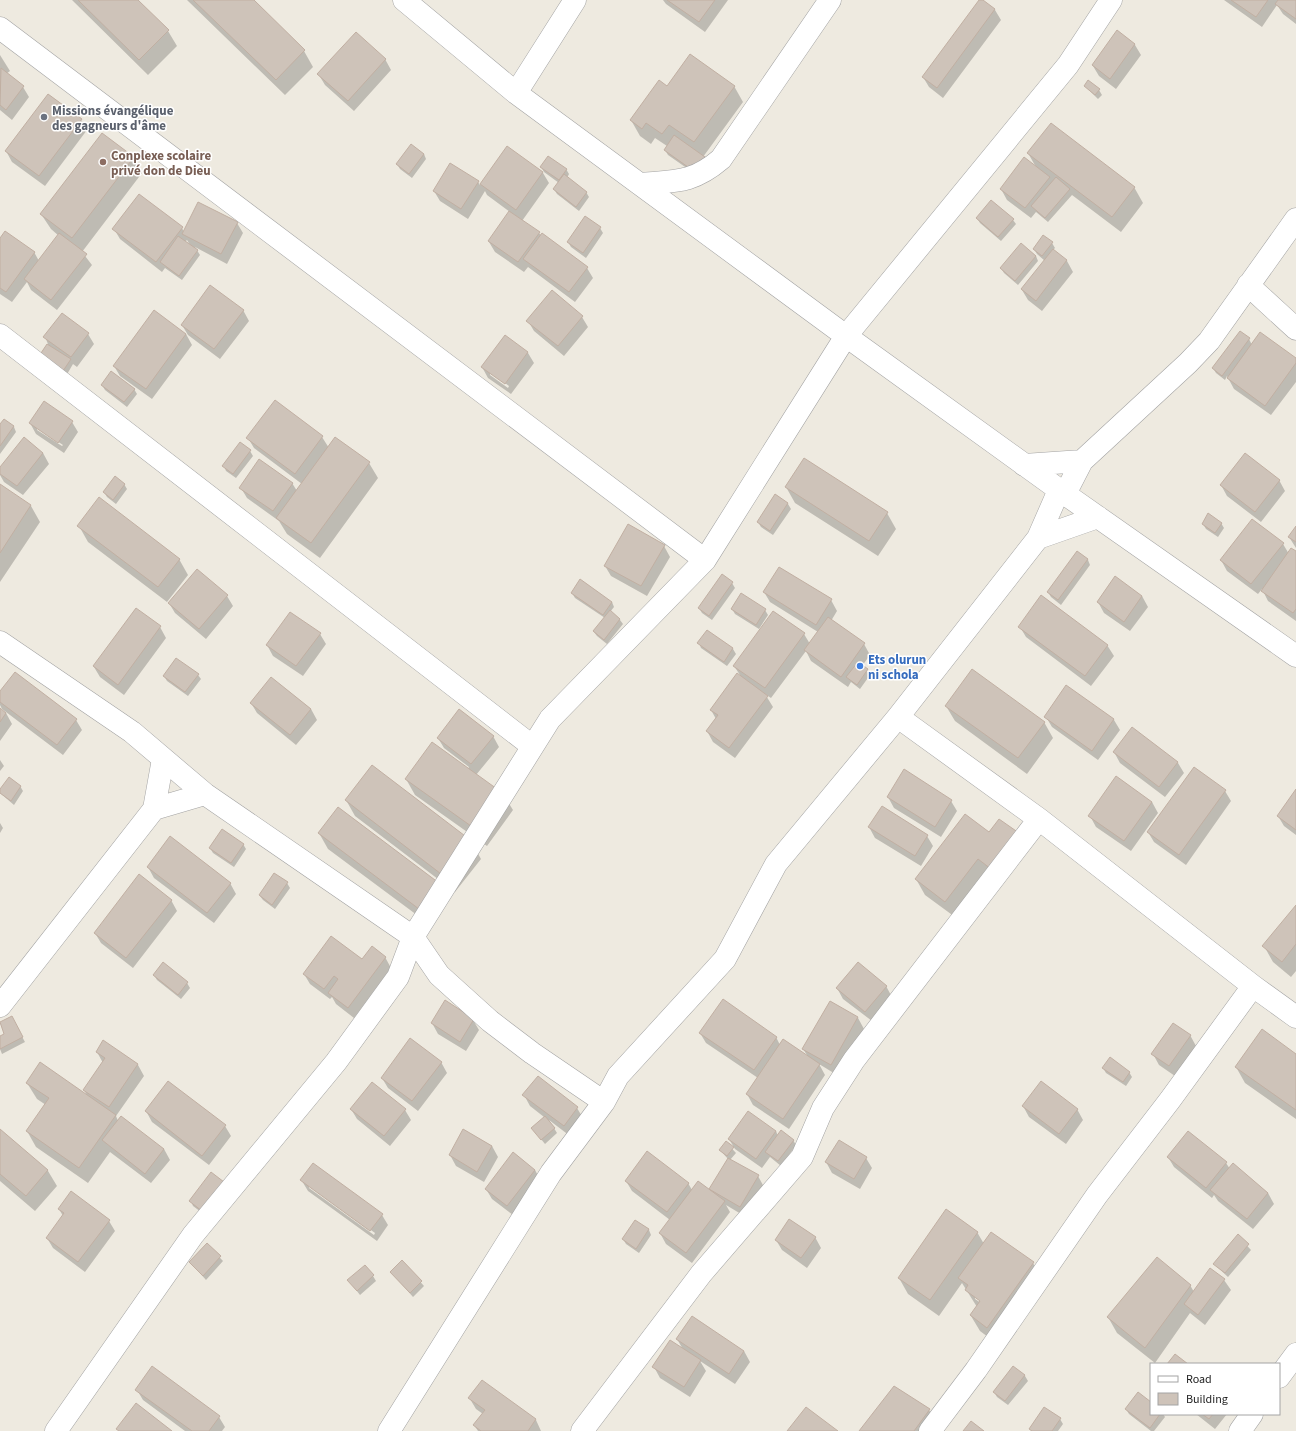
<svg xmlns="http://www.w3.org/2000/svg" width="1296" height="1431" font-family="'Source Sans 3',sans-serif">
<style>
.shadow{fill:#0003;fill-rule:evenodd}
.building{fill:#cec3b9;stroke:#c1afa2}
.lines{fill:none;stroke-linecap:round;stroke-linejoin:round}
.minor-casing{stroke:#a3a3a3;stroke-width:23}
.minor{stroke:#fff;stroke-width:22}
.worship-dot{fill:#6b7280;stroke:#fff;stroke-width:1.5}
.education-dot{fill:#8d6e63;stroke:#fff;stroke-width:1.5}
.shop-dot{fill:#3f7fe0;stroke:#fff;stroke-width:1.5}
.labels{text-anchor:middle;stroke-width:3;stroke-linejoin:round;paint-order:stroke}
.worship-label{font-size:13px;font-weight:bold;fill:#5b616d;stroke:#fff;text-anchor:start}
.education-label{font-size:13px;font-weight:bold;fill:#785e54;stroke:#fff;text-anchor:start}
.shop-label{font-size:13px;font-weight:bold;fill:#366cbe;stroke:#fff;text-anchor:start}
</style>
<rect width="100%" height="100%" fill="#eeeae0"/>
<path class="shadow" d="M72,0H137L168,31L177,46L148,75Z
M187,0H253L304,51L313,67L285,95Z
M663,0H728L705,32L666,4Z
M980,0L995,10L1001,20L943,98L929,87L923,77Z
M1224,0H1296V24L1283,14L1277,5L1262,27Z
M1118,32L1135,45L1141,55L1116,89L1099,76L1093,66Z
M0,55L10,71L6,74L23,87L29,97L12,120L0,110Z
M385,59L391,70L354,111L325,85L319,75Z
M734,86L743,102L703,157L698,176L668,155L665,150L667,146L655,138L651,144L640,136L631,120L668,88Z
M1085,86L1099,90L1102,95L1098,99Z
M49,95L81,120L87,130L45,186L12,162L6,151Z
M507,148L543,173L549,183L522,221L587,268L593,278L575,302L528,267L524,272L495,252L489,242L510,212L487,195L485,191L468,219L440,201L434,191L478,182L480,185Z
M1028,153L1134,187L1143,203L1121,232L1072,195L1048,222L1036,212L1031,218L1007,200L1001,189L1037,169Z
M424,154L426,159L412,178L400,169L397,164Z
M133,158L142,173L82,252L92,265L57,310L31,290L27,282L12,302L0,294V239L34,252L39,261L59,236L51,229L41,214Z
M541,167L566,169L569,174L567,178L586,192L589,197L579,211L557,194L554,189L559,183L544,172Z
M977,218L1013,220L1016,224L1001,241L980,223Z
M237,223L243,233L227,264L195,247L200,255L182,280L165,268L162,272L120,239L114,229L182,228L184,232ZM187,240L190,245L185,242Z
M600,228L603,233L586,258L571,247L568,242Z
M1052,243L1055,248L1053,250L1067,261L1073,272L1042,311L1028,300L1022,290L1045,261L1037,254L1034,249Z
M1036,256L1038,261L1018,285L1004,273L1001,268Z
M243,310L249,321L220,359L188,335L182,325Z
M582,317L588,327L564,356L534,331L528,321Z
M88,334L94,344L77,367L73,364L66,376L40,356L48,344L45,337Z
M186,334L192,345L152,399L120,376L114,366Z
M505,336L528,353L534,363L511,394L488,378L482,367ZM490,372L509,386L508,388L490,375Z
M1249,339L1252,345L1296,359V382L1271,415L1234,389L1227,376L1225,380L1216,373L1213,368Z
M102,385L134,389L137,394L127,407L105,390Z
M275,401L322,437L329,448L369,463L378,478L320,558L287,534L279,521L247,498L241,488L292,483L297,491L302,484L254,448L248,438Z
M4,420L14,427L16,432L0,454V426Z
M72,422L78,432L64,453L36,434L30,423ZM37,428L63,445L62,446L37,430Z
M250,451L253,456L236,478L226,471L224,466Z
M43,453L49,464L23,495L4,482L0,475V469Z
M1279,480L1285,491L1261,522L1227,496L1221,485Z
M124,484L127,489L116,504L107,497L104,492Z
M0,486L31,506L40,522L0,582Z
M786,487L887,513L896,529L878,556L795,503Z
M775,496L788,504L791,509L773,535L761,527L758,522Z
M1221,523L1224,528L1218,537L1206,529L1203,524Z
M79,526L179,559L188,575L167,602L88,542Z
M1296,528V548L1289,537Z
M1283,544L1289,554L1296,553V621L1268,601L1262,589L1258,594L1227,571L1221,560Z
M664,546L670,557L647,596L611,576L605,566Z
M1077,552L1088,560L1090,565L1061,605L1051,597L1048,592Z
M780,568L831,600L837,611L831,621L864,644L870,655L862,666L870,675L860,689L851,682L848,687L811,661L806,651L771,698L765,694L773,707L735,758L713,742L707,731L716,719L711,710L742,678L734,666L774,612L804,634L810,644L818,632L770,602L764,592Z
M732,583L735,588L712,620L702,613L699,608Z
M572,593L612,602L614,607L610,612L620,620L623,624L607,644L597,636L594,632L605,618L575,598Z
M227,596L233,606L206,639L175,613L169,603Z
M1142,596L1148,607L1130,631L1104,613L1098,602Z
M136,609L160,627L166,638L124,695L100,677L94,667Z
M732,609L765,610L768,615L759,629L735,614Z
M1020,627L1107,645L1114,656L1091,686L1026,637Z
M707,631L733,649L736,654L727,666L701,648L699,643Z
M320,634L326,644L303,676L273,656L267,645Z
M198,675L201,679L188,696L167,681L164,676Z
M1067,687L1114,720L1120,730L1098,760L1052,727L1046,717Z
M0,693L76,720L82,730L63,755L2,709L0,705Z
M251,703L311,709L317,720L296,745L257,713Z
M946,706L1044,722L1053,738L1027,774L955,721Z
M0,710L6,713L12,724L0,741Z
M1132,728L1178,763L1184,773L1165,797L1120,763L1114,752Z
M493,736L499,747L476,775L503,794L513,810L487,846L415,795L406,779L468,769L469,767L444,748L438,738Z
M0,760L4,766L0,771Z
M1194,768L1225,791L1231,801L1186,865L1154,842L1148,832Z
M20,786L23,791L14,805L0,793V791Z
M1296,791V835L1284,826L1278,816Z
M888,797L951,801L957,811L941,837L894,808Z
M346,800L472,843L481,859L455,892L355,816Z
M1152,802L1158,813L1131,851L1096,827L1090,816Z
M0,823L3,828L0,833Z
M869,827L927,836L933,846L921,866L875,838Z
M319,833L439,883L429,924L328,849Z
M989,833L1018,834L955,917L925,895L916,879Z
M243,844L246,849L234,867L213,853L210,848Z
M148,867L230,883L236,894L214,923L154,878Z
M287,883L290,888L275,909L263,900L260,896Z
M171,900L177,911L133,968L101,943L95,933Z
M1296,906V971L1291,977L1273,962L1264,946Z
M385,957L391,968L354,1018L336,1004L332,997L330,999L310,984L304,974Z
M163,964L187,983L190,988L181,999L157,980L154,975Z
M886,986L892,997L872,1021L843,999L837,988Z
M830,1002L858,1018L864,1029L837,1075L819,1064L825,1075L789,1129L753,1105L747,1094L758,1078L706,1043L700,1033L776,1037L780,1045L809,1058L803,1049Z
M11,1017L25,1042L2,1054L0,1049V1037L5,1034L0,1023Z
M473,1020L479,1030L466,1051L438,1034L432,1023Z
M1190,1035L1196,1046L1175,1076L1159,1065L1153,1054Z
M104,1042L138,1065L144,1076L116,1116L118,1121L164,1149L170,1160L151,1183L110,1152L88,1183L36,1147L27,1131L46,1105L37,1099L27,1083L88,1097L84,1090L103,1063L97,1052Z
M1296,1055V1119L1245,1083L1236,1067Z
M441,1062L447,1073L418,1111L388,1088L382,1078Z
M1103,1068L1129,1072L1132,1077L1126,1086L1106,1073Z
M538,1077L577,1108L583,1118L570,1136L549,1120L557,1133L545,1144L532,1128L544,1117L530,1106L524,1095Z
M1023,1106L1077,1109L1083,1120L1066,1144L1029,1117Z
M351,1109L405,1110L411,1120L390,1146L357,1119Z
M146,1111L225,1126L231,1136L209,1165L152,1122Z
M0,1130L48,1171L57,1186L35,1211L0,1181Z
M464,1130L492,1146L498,1157L484,1182L456,1166L450,1155Z
M776,1131L778,1136L793,1140L796,1145L781,1166L770,1157L762,1168L735,1149L729,1139Z
M726,1142L736,1153L730,1160L758,1176L764,1187L746,1217L726,1205L730,1212L692,1263L666,1244L660,1233L670,1220L632,1191L626,1181L688,1183L692,1190L709,1191L728,1159L720,1150Z
M1168,1157L1226,1163L1230,1169L1268,1193L1274,1204L1253,1229L1218,1201L1214,1195L1212,1198L1174,1167Z
M866,1158L872,1168L860,1189L832,1173L826,1162Z
M535,1170L541,1181L513,1215L492,1199L486,1189Z
M302,1181L382,1215L388,1225L377,1241L308,1191ZM309,1185L375,1233L374,1235L309,1188Z
M227,1188L205,1215L193,1206L191,1201Z
M59,1209L109,1221L115,1231L85,1272L53,1248L47,1238L63,1216Z
M635,1221L649,1230L651,1235L639,1253L626,1244L623,1239Z
M977,1232L984,1244L1033,1263L1042,1279L996,1343L980,1331L971,1316L977,1307L962,1283L939,1316L908,1294L899,1278ZM975,1296L985,1303L984,1305L975,1299Z
M1238,1236L1251,1250L1228,1277L1214,1264Z
M815,1237L821,1248L807,1268L782,1250L776,1240Z
M207,1244L223,1261L206,1280L190,1262Z
M402,1261L424,1286L413,1297L391,1272Z
M373,1276L376,1281L360,1295L349,1281Z
M1224,1280L1231,1290L1205,1325L1190,1313L1155,1363L1117,1333L1108,1317L1190,1285L1194,1292Z
M677,1339L744,1351L750,1362L735,1384L700,1361L706,1371L690,1397L660,1378L654,1367L684,1351Z
M1013,1367L1025,1376L1028,1381L1008,1405L997,1397L994,1392Z
M482,1381L536,1420L541,1431H478L474,1425L483,1414L476,1409L470,1399Z
M137,1390L219,1417L225,1427L222,1431H185L143,1400Z
M1151,1404V1414H1163L1165,1417L1154,1431H1151L1129,1414L1126,1409Z
M929,1410L935,1420L928,1431H860Z
M1196,1414H1227L1215,1429Z
M1060,1419L1063,1424L1058,1431H1031L1030,1429Z"/>
<path class="building" d="M78,0H138L169,30L139,60Z
M193,0H254L305,50L276,80Z
M667,0H715L699,22Z
M979,0H983L995,9L937,88L922,77Z
M1231,0H1268L1256,17Z
M1278,0H1296V19L1275,4Z
M1117,30L1135,44L1110,79L1092,65Z
M356,32L386,59L348,101L317,74Z
M690,54L735,86L694,142L669,125L662,134L646,123L642,129L630,120L659,80L667,86Z
M1,68L24,86L6,110L0,105Z
M1088,80L1100,89L1095,95L1084,86Z
M48,94L82,119L39,176L5,151Z
M1051,123L1135,187L1112,217L1027,153Z
M102,133L134,157L72,238L40,214Z
M674,135L705,157L695,172L664,150Z
M411,144L424,154L409,174L396,164Z
M507,146L543,172L516,210L480,184Z
M548,156L567,169L559,180L540,167Z
M1024,157L1050,177L1025,208L1000,189Z
M450,163L479,181L461,209L433,191Z
M564,174L587,192L576,207L553,189Z
M1056,177L1070,189L1045,218L1031,206Z
M139,194L183,227L156,262L112,229Z
M991,200L1014,219L998,237L976,218Z
M198,202L238,222L221,254L182,234Z
M509,211L540,232L518,262L488,241Z
M585,216L601,227L583,253L567,242Z
M5,231L35,252L6,292L0,288V238Z
M59,233L87,254L51,300L24,279Z
M542,233L588,267L569,292L523,259Z
M1043,235L1053,242L1042,256L1033,249Z
M178,236L198,250L179,276L160,262Z
M1021,243L1036,256L1015,281L1000,268Z
M1053,249L1067,260L1036,301L1021,289Z
M210,285L244,310L214,349L181,325Z
M552,290L583,316L558,346L526,321Z
M154,310L186,334L146,389L113,366Z
M62,313L89,333L71,357L43,337Z
M1240,331L1250,338L1222,376L1212,368Z
M1260,332L1296,358V363L1265,406L1227,378Z
M505,335L528,352L505,384L481,367Z
M47,344L71,359L63,371L39,356Z
M111,371L135,389L124,402L101,385Z
M275,400L323,436L295,474L246,438Z
M44,401L73,421L58,443L29,423Z
M4,419L14,426L0,446V424Z
M24,437L43,453L17,486L0,474V467Z
M335,437L370,462L311,543L276,518Z
M240,442L251,450L233,474L222,466Z
M1245,453L1280,480L1255,512L1220,485Z
M804,458L888,512L869,541L785,487Z
M259,459L293,483L273,511L239,488Z
M115,476L125,484L113,500L103,492Z
M0,484L31,505L0,553Z
M775,494L788,503L770,531L757,522Z
M99,497L180,559L158,587L77,526Z
M1208,513L1222,523L1215,533L1202,524Z
M1252,519L1284,543L1251,584L1220,560Z
M628,524L665,545L641,586L604,566Z
M1296,526V542L1288,537Z
M1291,548L1296,551V609L1293,613L1261,591Z
M1077,551L1088,559L1058,600L1047,592Z
M779,567L832,599L816,625L763,592Z
M197,569L228,595L199,629L168,603Z
M722,574L733,582L709,616L698,608Z
M1115,576L1142,596L1124,622L1097,602Z
M580,579L612,602L603,615L571,593Z
M741,593L766,609L756,625L731,609Z
M1041,595L1108,645L1085,676L1018,627Z
M136,608L161,626L118,685L93,666Z
M610,610L620,619L604,640L593,631Z
M773,611L805,633L765,688L733,666Z
M290,612L321,633L296,666L266,645Z
M828,617L865,643L841,677L804,650Z
M707,630L733,648L724,662L697,643Z
M176,658L199,674L185,692L163,676Z
M858,662L868,669L857,685L846,677Z
M972,669L1045,722L1018,758L945,706Z
M15,672L77,719L57,745L0,702V691Z
M737,673L768,696L729,748L706,731L718,715L710,710Z
M271,677L311,709L290,735L250,703Z
M1066,685L1114,719L1092,751L1044,717Z
M0,708L6,713L0,722Z
M459,709L494,736L471,764L437,738Z
M1132,727L1178,762L1159,787L1113,752Z
M432,742L504,794L478,831L405,779Z
M372,765L473,842L445,877L345,800Z
M1194,767L1226,790L1179,855L1147,832Z
M904,769L952,800L935,827L887,797Z
M1116,776L1152,802L1124,841L1088,816Z
M9,777L21,786L11,801L0,793V789Z
M1296,789V830L1277,816Z
M882,806L928,835L915,856L868,827Z
M338,807L439,883L419,909L318,833Z
M965,814L989,832L999,819L1019,833L991,869L978,859L945,902L915,879Z
M222,829L244,844L231,863L209,848Z
M170,836L231,883L207,913L147,867Z
M274,873L288,882L272,905L259,895Z
M139,874L172,900L126,958L94,933Z
M1296,905V944L1282,962L1262,946Z
M331,936L362,959L372,946L386,957L348,1008L328,993L338,979L334,976L324,989L303,974Z
M163,962L188,982L178,995L153,975Z
M858,962L887,986L865,1012L836,988Z
M723,999L777,1037L754,1070L699,1033Z
M445,1000L474,1019L460,1042L431,1023Z
M830,1001L858,1017L831,1065L802,1049Z
M12,1016L23,1037L0,1049V1036L4,1034L0,1022Z
M1173,1023L1191,1035L1169,1066L1151,1054Z
M1262,1029L1296,1054V1110L1235,1067Z
M410,1038L442,1062L412,1101L381,1078Z
M783,1039L820,1064L783,1119L746,1094Z
M103,1040L138,1064L109,1107L83,1090L105,1058L96,1052Z
M1110,1057L1130,1072L1123,1082L1102,1068Z
M40,1062L116,1115L79,1168L26,1131L49,1098L26,1083Z
M538,1076L578,1107L564,1126L522,1095Z
M168,1081L226,1125L202,1156L145,1111Z
M1041,1081L1078,1109L1059,1134L1022,1106Z
M372,1082L406,1109L384,1136L350,1109Z
M748,1111L776,1131L756,1159L728,1139Z
M121,1116L164,1149L145,1174L102,1140Z
M545,1116L555,1128L541,1140L531,1128Z
M0,1129L48,1170L26,1196L0,1174Z
M463,1129L492,1146L477,1172L449,1155Z
M781,1130L794,1140L778,1161L765,1152Z
M1188,1131L1227,1162L1206,1188L1167,1157Z
M839,1140L867,1157L854,1179L825,1162Z
M726,1141L734,1147L727,1156L719,1150Z
M647,1151L689,1183L667,1212L625,1181Z
M513,1152L535,1170L507,1206L485,1189Z
M728,1158L759,1175L740,1207L709,1189Z
M313,1163L383,1214L370,1231L300,1180Z
M1233,1163L1268,1193L1247,1219L1210,1190Z
M211,1172L224,1182L202,1211L189,1201Z
M698,1181L725,1201L686,1253L659,1233Z
M71,1191L110,1220L78,1262L46,1238L64,1213L58,1209Z
M946,1209L978,1232L930,1300L898,1278Z
M789,1219L816,1237L801,1258L775,1240Z
M635,1220L649,1229L636,1249L622,1239Z
M991,1232L1034,1262L987,1328L970,1315L980,1301L965,1290L968,1285L958,1278Z
M1238,1234L1249,1244L1225,1273L1213,1264Z
M207,1243L221,1256L203,1276L189,1262Z
M1157,1257L1191,1285L1145,1348L1107,1317Z
M402,1260L422,1281L410,1293L390,1272Z
M365,1265L374,1275L357,1291L347,1280Z
M1210,1268L1225,1279L1198,1315L1184,1304Z
M692,1316L744,1351L729,1374L676,1339Z
M670,1340L701,1360L684,1387L652,1367Z
M1175,1354L1188,1364H1167Z
M152,1366L220,1416L209,1431H192L135,1390Z
M1013,1366L1025,1375L1005,1401L993,1392Z
M482,1380L536,1419L528,1431H481L473,1425L485,1410L468,1398Z
M894,1386L930,1409L914,1431H859Z
M1138,1392L1151,1402V1414H1160L1150,1428L1125,1409Z
M136,1403L172,1431H119L116,1429Z
M806,1407L838,1431H787Z
M1044,1407L1061,1418L1052,1431H1032L1029,1429Z
M1202,1414H1213L1209,1419Z
M971,1421L984,1431H963Z"/>
<g class="lines">
<g class="minor-casing">
<path id="minor" d="M404,0L516,93L846,336L1065,494L1296,656
M0,28L705,560
M516,93L575,0
M641,184C676,181 693,183 721,159L830,0
M1248,285L1296,329
M0,335L532,746
M1024,465L1082,461
M1065,494L1082,461L1188,363L1209,341L1296,219
M1038,538L1098,517
M0,642L132,732L205,794L413,937L439,975L490,1021L532,1053L604,1102
M898,717L1039,819L1253,986L1296,1017
M154,809L163,759
M0,1006L154,809L205,794
M1279,1377L1296,1354
M56,1431L193,1235L336,1062L398,977L413,937L550,719L705,560L846,336L1068,65L1111,0
M389,1431L551,1173L604,1102L618,1076L725,959L776,864L898,717L1038,538L1059,490
M582,1431L701,1274L802,1157L823,1108L854,1060L1039,819
M930,1431L976,1370L1097,1195L1170,1100L1253,986
M1240,1431L1252,1414"/>
</g>
<use href="#minor" class="minor"/>
</g>
<circle class="worship-dot" cx="44" cy="117" r="4"/>
<circle class="education-dot" cx="103" cy="162" r="4"/>
<circle class="shop-dot" cx="860" cy="666" r="4"/>
<g class="labels">
<g class="worship-label">
<text x="52" y="115">Missions évangélique<tspan x="52" dy="15">des gagneurs d'âme</tspan></text>
</g>
<g class="education-label">
<text x="111" y="160">Conplexe scolaire<tspan x="111" dy="15">privé don de Dieu</tspan></text>
</g>
<g class="shop-label">
<text x="868" y="664">Ets olurun<tspan x="868" dy="15">ni schola</tspan></text>
</g>
</g>
<rect x="1150" y="1363" width="130" height="52" fill="#ffffff" stroke="#a4a4a4"/>
<rect x="1158" y="1376" width="20" height="6" fill="#ffffff" stroke="#a4a4a4"/>
<text x="1186" y="1383" font-size="12" fill="#1c1c1c">Road</text>
<rect x="1158" y="1393" width="20" height="12" fill="#cec3b9" stroke="#a4a4a4"/>
<text x="1186" y="1403" font-size="12" fill="#1c1c1c">Building</text>
</svg>
